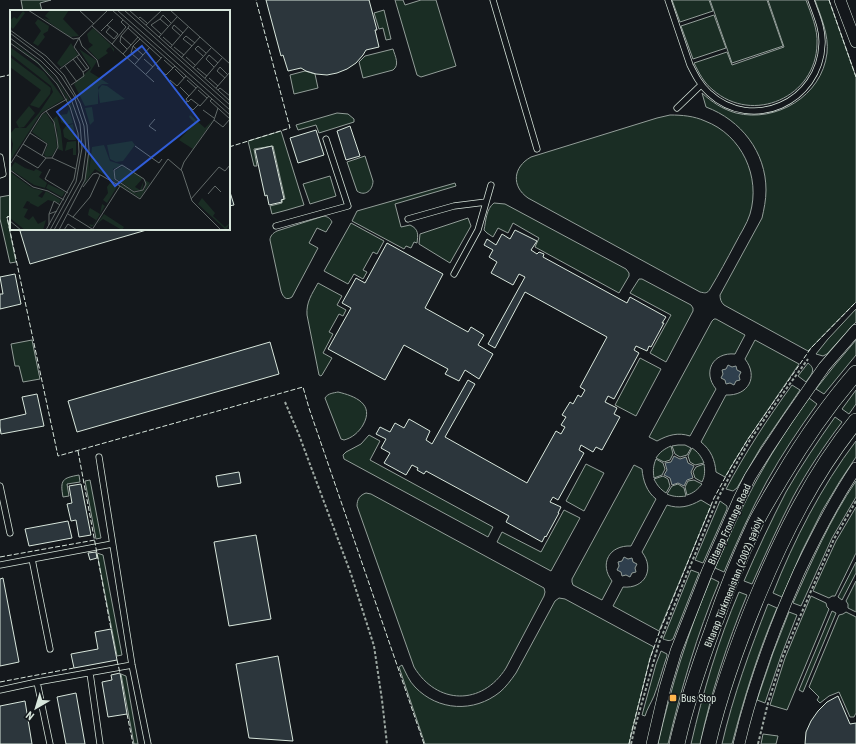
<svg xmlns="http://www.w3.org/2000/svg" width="856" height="744" font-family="'Roboto Condensed',sans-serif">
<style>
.green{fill:#1a2d24;stroke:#939e99}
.water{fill:#2f3f4d;stroke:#939e99}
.building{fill:#2c363c;stroke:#d8e6dc}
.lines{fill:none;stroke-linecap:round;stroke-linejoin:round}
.service-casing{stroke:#d8e6dc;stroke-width:7}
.minor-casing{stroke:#d8e6dc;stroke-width:12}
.secondary-casing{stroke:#d8e6dc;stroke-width:16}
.path{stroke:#9da8a2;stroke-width:2;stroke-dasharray:3 2;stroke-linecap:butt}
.service{stroke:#14181c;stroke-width:5.5}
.minor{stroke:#14181c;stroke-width:11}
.secondary{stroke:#14181c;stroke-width:15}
.fence{stroke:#d8e6dc;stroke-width:1;stroke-dasharray:5 2;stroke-linecap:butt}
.poi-dot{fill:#ffb74d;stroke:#14181c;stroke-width:1.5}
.labels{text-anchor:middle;stroke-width:3;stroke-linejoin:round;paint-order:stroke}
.street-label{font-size:10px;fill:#d8e6dc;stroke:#14181c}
.poi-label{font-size:10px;fill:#d8e6dc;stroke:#14181c;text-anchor:start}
.inset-road{fill:none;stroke:#626a69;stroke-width:1}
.view{fill:#305dd8;fill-opacity:0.15;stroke:#305dd8;stroke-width:2}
.inset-edge{fill:none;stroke:#d8e6dc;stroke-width:2}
</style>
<rect width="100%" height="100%" fill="#14181c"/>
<path class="green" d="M21,0H51L40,3L42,11H23Z
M395,0H403L405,5L421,0H436L456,66L421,77L417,75Z
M672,0H709L713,11L680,22Z
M710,0H767L783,46L732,63Z
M768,0H806C811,14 818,29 817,44C816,97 753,125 713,90C704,83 699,73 694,63L727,52L732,65L784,47Z
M815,0H829L856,77V302L808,351L724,305C721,302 720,299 720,295L762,218C764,209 766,200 766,190C766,152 741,120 706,107L702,93C712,102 722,109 736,113C776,123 822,96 827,53C829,35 821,17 815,0Z
M384,10L391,39L386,40L383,28L379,29L374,13Z
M714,15L726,48L693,59L681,26Z
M393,49C395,56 400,65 393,70L363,78L359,62L365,56Z
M305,71L315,74L318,88L294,94L290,75Z
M337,113L348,114L354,119V122L319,133L316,125L298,130L296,125Z
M670,115C682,115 694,116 705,121C742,135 761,177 750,214C747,224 740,234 735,244C727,259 719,274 710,289C707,294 705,293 700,292L528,198C511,186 513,167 531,157L657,118Z
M281,131L304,205L287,210L272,214L270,206L282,203V200L285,199L273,146L254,149L257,166H254L248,141Z
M365,156L373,181C373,190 365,197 357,191L347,162Z
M330,176L336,196L310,204L303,184Z
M455,183L456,186L395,204L401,227L410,225C419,229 418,235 417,243L414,242L411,248L406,246L404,249L352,221L357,211Z
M11,195V216L7,217L16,262L10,263L0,219V197Z
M494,203L505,204L626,269L629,273V276L619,293L535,247L539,238L513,223L508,233L498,228L493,237L487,233L484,230C486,221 486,209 494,203Z
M324,216C328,217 330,218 332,222L326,232L317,228L309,243L318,248L292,297C286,301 283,297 281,291L270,240C270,236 273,233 277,231Z
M468,218L471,226L450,263L419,244L420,234Z
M351,223L384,241L377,254L373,252L363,270L367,272L363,279L354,274L348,284L324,271Z
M639,279H642L691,305L693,308V311L666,362L650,353L671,315L630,293Z
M318,283L342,296L337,305L346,310L343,316L339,314L329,332L333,334L323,353L332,358L322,375L321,376L319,375L307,315C306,302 312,294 318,283Z
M856,309V322L827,354L823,356L816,354L828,339Z
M714,319H716L745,335L735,354C713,352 702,372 716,389L690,436C678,432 668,435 657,441L649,437L712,321Z
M32,340L40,379L23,382L19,366H15L11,344Z
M755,340L799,364L748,439L725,477L716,472C715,460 711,450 701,442L726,395C748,396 759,377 745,359Z
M856,340V355L824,394L816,389L835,365Z
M640,358L661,369L636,416L615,405Z
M808,363C817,370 811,374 806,382L798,376Z
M792,385L800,390L761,447L737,488L733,491L726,489C745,453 768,418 792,385Z
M856,390V404L849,414L842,409Z
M338,392C355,396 375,404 363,425C359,432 352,438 344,440L341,439L325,398C328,393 334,393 338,392Z
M809,398L817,404C799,429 782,454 767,481C751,510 737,541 724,572L715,568C729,537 742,506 759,476C774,449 791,423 809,398Z
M835,417L842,422C824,446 807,471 793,497C778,526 765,555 752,584L744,581C757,551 771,521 786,492C801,466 818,441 835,417Z
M369,435L380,441L370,460L493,527L488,537L344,459L343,455L346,452L361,444Z
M856,441V457L840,481L822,511L802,551L782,597L773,593C794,540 821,487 856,441Z
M678,445H685L691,448L687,455L680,457L675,454L672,446Z
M671,446L673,454L670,460L664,462L656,458C660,452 664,449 671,446Z
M692,448C698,452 701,456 704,463L695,465L690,462L688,456Z
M656,459L663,463L665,469L662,475L654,478C653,471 653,466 656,459Z
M586,464L604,473L584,511L566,501Z
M704,464C705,471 705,476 702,482L695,478L693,472L696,467Z
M634,465L642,469C643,481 647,492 656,499L631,546C609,545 599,564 612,581L602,600L573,585L572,582V579Z
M79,475L80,482L67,484L69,496L63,497C60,480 62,478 79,475Z
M663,476L668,479L670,486L666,493C660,489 657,485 654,479Z
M90,480L101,538L96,539L85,481Z
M694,480L702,484C698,489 694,493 687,495L685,487L688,481Z
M856,481V497L832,538L801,606L793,603C812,561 830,519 856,481Z
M678,484L684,488L686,496C679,497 674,497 667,494L672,486Z
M366,493L371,494L544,588L545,592L544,596L506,668C482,706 437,705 414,667L357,506C357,499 360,495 366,493Z
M701,500L711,506L659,631L613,606L623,587C645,589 655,569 642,552L667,505C679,509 689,507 701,500Z
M720,501L727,506V509L703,563L695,560Z
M856,507V553L835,596H832L829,598L813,591L836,541Z
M564,510L580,518L551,571L497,542L502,532L541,552Z
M97,553L103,555L122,655L117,656Z
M856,562V573L842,600L838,597Z
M691,570L699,573L673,639C669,642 667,640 663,639Z
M711,578L719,582C697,634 681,689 668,744H658C671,687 688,632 711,578Z
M856,581V612L848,608V604L846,601Z
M739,592L747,595C727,643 711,693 700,744H691C703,692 718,641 739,592Z
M811,596L826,603L827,607L829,609L787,710L770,705L785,658Z
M559,598L565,599L654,647L650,658L629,744H425L399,667L402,665C406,673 409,681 415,687C438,711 474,713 500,692C506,687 511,680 516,673L555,601Z
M768,604L777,608C758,652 744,698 732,744H722C733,696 750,650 768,604Z
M832,611L836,613L803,692L799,690Z
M789,612L797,615L781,656L765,703L757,700L773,653Z
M846,612L856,617V713L854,717H850L839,692L829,696L820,703L817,700L819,697L809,687L839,615L843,614Z
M661,651L667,654V656C662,670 659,683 654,696C651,703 647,709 645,716L642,715L656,664Z
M121,674L126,676L138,744H134Z
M763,734L778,736L776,744H761Z"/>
<path class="water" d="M728,365L732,367L736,366L737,370L741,372L739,376L740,380L736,381L734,385L730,383L726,384L725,380L721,378L723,374L722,370L726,369Z
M674,456L680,459L686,457L688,463L694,466L691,472L693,478L687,480L684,486L678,483L672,485L670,478L664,475L667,470L665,463L671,462Z
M624,557L628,559L632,558L633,562L637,564L635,568L636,572L632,573L630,577L626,575L622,576L621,572L617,570L619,566L618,562L622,561Z"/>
<path class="building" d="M266,0H369L377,30H375L379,47L366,50L363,55L356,63L347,69L337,73L327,75L316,74L306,71L301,68L288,71L283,55L281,56Z
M350,126L360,156L346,160L337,131Z
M316,130L324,155L298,163L290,138Z
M272,146L284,199L281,200L282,202L269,205L267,195L265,196L255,150Z
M229,189L234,205L229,206Z
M27,229H150L30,264L20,231Z
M515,230L537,241L531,250L537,254L539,252L544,254L543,257L627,303L630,297L666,317L662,323H664L651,347L649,346L647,351L636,346L634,350L639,353L614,399L608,396L605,402L617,408L614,414L620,417L602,450L596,447L593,452L581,445L579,450L584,453L558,500L553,497L550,502L561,507L558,513H559L546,537L545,536L542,542L506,522L509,516L426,471L424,474L417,470L418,468L412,465L406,475L384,463L390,453L381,448L386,439L376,434L380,427L390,432L395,423L404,428L409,419L430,431L426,440L432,444L468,380L475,384L445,437L527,483L556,431L561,434L565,427L561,425L566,417L562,415L570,402L573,404L578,395L581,397L585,390L580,387L607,337L525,292L495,348L488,344L525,277L519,274L513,285L491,273L497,262L489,257L493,250L484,245L487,239L496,245L502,234L510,239Z
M387,243L443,274L425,308L468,332L471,327L484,335L478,345L493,354L479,379L465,370L459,381L445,374L448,369L404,345L385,380L328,349L351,308L342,303L356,278L365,283Z
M15,274L21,304L0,309V294H3L0,277Z
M270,342L279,374L77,432L68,401Z
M37,394L44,426L1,434L0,427V420L26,414L22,397Z
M239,472L241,483L218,487L216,476Z
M81,484L91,535L79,537L76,520L71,521L67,504L72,503L69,486Z
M68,521L72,538L29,546L25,529Z
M256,535L271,619L229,626L214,542Z
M96,552L97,558L90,560L88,553Z
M3,578L19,662L0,666V579Z
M111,629L117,660L74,668L71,654L98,649L95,632Z
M278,656L293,741L249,738L236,664Z
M120,673L127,714L108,717L102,682L112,680L111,675Z
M76,693L85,744H66L57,697Z
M838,696L850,724L856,723V744H805L806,732L811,721L818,711L827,702Z
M25,701L32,744H0V706Z"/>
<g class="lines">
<g class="service-casing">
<path id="service" d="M493,0L537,149
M668,0L690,65C695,75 700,85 709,93C752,133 820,102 822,44C823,29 816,14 811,0
M677,108L701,85
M0,157L3,174L0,175
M408,219L454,206L486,202
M276,226L348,206L326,139
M454,274L478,230L491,185
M99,457L132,665L148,744
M0,486L10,533
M32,559L50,649
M0,565L112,544
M90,673L100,744
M37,682L132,665
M0,690L37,682L50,744"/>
</g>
<g class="minor-casing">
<path id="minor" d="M840,0L856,42
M652,744L665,688L676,651L707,572L739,499L750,477L767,450L787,420L824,367L856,330
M739,744C753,685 774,628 799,572C816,536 834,501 856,468"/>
</g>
<g class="secondary-casing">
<path id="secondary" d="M677,744C686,704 699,666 713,628C725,593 739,558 755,524C763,508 773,492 782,477C804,440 828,405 856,373
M708,744C720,693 738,643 758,595C784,533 814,473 856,421"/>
</g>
<path class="path" d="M285,402L299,435L351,574L374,646L382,700L387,744
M631,744L635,727L659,643L717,500L735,466L750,440L773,407L808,359
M758,744L768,703L783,656L824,561L834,539L856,501"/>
<use href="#service" class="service"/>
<use href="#minor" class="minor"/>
<use href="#secondary" class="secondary"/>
<path class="fence" d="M829,0L856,77
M0,77L9,75
M229,147L290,128L256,0
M11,216L7,217L58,456L303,387L309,408L424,744
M78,451L111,629
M0,557L95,540
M117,660L120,673
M0,682L74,668
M127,714L133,744
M629,744L631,734L650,659L659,633L714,498L732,465L748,439L811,348L856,302"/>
</g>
<rect class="poi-dot" x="669" y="694" width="8" height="8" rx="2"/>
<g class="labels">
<g class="street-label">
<text transform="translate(729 524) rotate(-65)" y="4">Bitarap Frontage Road</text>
<text transform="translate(733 582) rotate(-68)" y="4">Bitarap Türkmenistan (2002) şaýoly</text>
</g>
<g class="poi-label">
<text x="681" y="702">Bus Stop</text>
</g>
</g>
<g transform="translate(10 10)">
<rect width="220" height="220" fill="#14181c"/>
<path d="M40,0H59L53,9L69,26L60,27L33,8L40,10L35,6ZM13,1L15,3L3,19L0,16V10L4,7L7,9ZM28,9L39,16L38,21L33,24L35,27L28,36L23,33L31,21L25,13ZM83,18L101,35L99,38L101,36L104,39V42L101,37L98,38L96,41L98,43L88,50L78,39L83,35L79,32L77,24ZM1,31L25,49L44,67L58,87L67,109L55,85L44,68ZM61,33L68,45L51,57L47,53ZM0,37L34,62L54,89L31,103L0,151L3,134L0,124L5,118H16L29,103L43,82L41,76L0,44ZM69,39L87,51L80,62L99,74H92L88,77V94L75,96L64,74L81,58ZM0,47L41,78L40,84L29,98L20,95L31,80L0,57ZM92,75L97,76L115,89L90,93L88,80ZM19,96L25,103L14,117L9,118L6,112ZM82,97L84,111L80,115L75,98ZM59,99L63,113L56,115L51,112L50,105L57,104ZM36,103L44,115L47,137L42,146L36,147L34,144L38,134L22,122L33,104ZM180,105L195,118L203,110L183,139L169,130L185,113L179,107ZM47,106L51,121L53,141L48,139L47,120L43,109ZM63,114L66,130H59L54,127L53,120L56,116ZM66,131V145H63V138L55,141L57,132ZM122,131L125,135L113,151L106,152L100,149L97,135ZM94,135L100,151L113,155L103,159L105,170L126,183L135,179V170L140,173L130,188L85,159L74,174L80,138L79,163L82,137ZM5,152L15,158L24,161L26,159L32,162L29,167L37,173L35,178L24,175L0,159ZM113,156L125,163L122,167L125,163L133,168L125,177L130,180L134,170L132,180L124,181L105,168L104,161ZM0,162L22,178L33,181L28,186L32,188L36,181L51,190L49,193L38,190L28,197L20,193L18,198L20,192L17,191L13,198L18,199L14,207L19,210L23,206L28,214L36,210L33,220H15L0,208ZM100,173L107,177L97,193L93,190L98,183L97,177ZM38,174L55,182L52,187L36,178ZM192,188L205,203L203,206L215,217L220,213L216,220L188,194ZM92,194L95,196L83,216L81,217L79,214L83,215L86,210L78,205L79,200L80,198L90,204ZM94,204L114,217L112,220L93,209L87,214Z" fill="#1a2d24"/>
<path class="inset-road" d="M18,0L63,29L69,28L98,0M69,0L84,14M102,0L220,105M107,0L220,100M114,0L220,95M119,0L220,91M160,0L220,54M128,9L130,7L137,13M150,9L141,15L151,24M97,15L108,24M136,15L152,0M82,16L144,72M119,16L118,18L151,48M158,16L150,9L153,5L161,13M100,17L96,22L104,29L108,24M118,18L111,26L121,35L128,27M0,20L36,46L54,65L70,93L77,115L79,140L75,170L49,220M91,21L103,9M0,23L32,47L51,66L64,86L74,116L76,141L72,169L44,220M111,26L110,32L117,39M171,26L162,18L164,15L173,23M149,27L167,7M153,27L162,35M0,28L31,51L46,66L61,89L70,114L72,138L66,172L40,220M69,28L72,36L87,50L89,57M130,29L123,36L133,45L140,37M0,33L28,53L47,74L60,97L68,123L69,142L64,169L36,220M102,34L116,17L111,12L113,10M123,36L121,43L129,50M182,36L173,29L176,26L185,33M164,37L174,45M160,38L178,17M113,44L121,35M193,46L185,39L188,36L196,43M67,47L77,60M176,47L185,55M171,48L190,27M63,49L73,62L79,58L64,37L69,28M134,49L143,57M154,50L163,58M125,54L133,45M55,56L67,72M204,57L196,49L199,45L208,53M147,58L156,65L165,56M183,58L201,38M187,58L197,66M50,59L70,44M165,59L174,68M136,64L152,47M195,68L212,48M199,68L208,76M215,68L207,61L210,57L218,65M160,70L167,76L176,66M177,70L186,78M61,75L74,66L73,62M170,77L179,86L188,76M206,78L220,62M188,80L197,88M208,80L210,78L220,86M179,86L176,89L178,92L181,89L190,96L199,86M57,89L36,101L44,112L47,128L48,137L42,148L66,159M202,89L200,91L220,109M177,91L176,93L183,100L188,95M193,100L204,108M145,109L139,116L146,121M204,110L213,117L220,109M20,123L37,134L32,146M13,134L36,148M125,136L149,153L152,149M6,145L28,158L36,148H42M1,153L32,104L36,101M112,155L134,169L136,174L133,180L124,182L105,169L104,160ZM40,159L35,169L58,183M0,160L23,177L38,181L54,190M171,160L174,152L204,110L208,98M110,176L130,189L158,149L172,161L182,191L211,220M73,177L83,164L87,163L110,176L82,220M198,184L205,176L211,182M181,189L209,157L215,161L220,155M39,204L44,191L50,195M58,204L82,219M63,207L80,187L90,165M0,211L11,220M39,215V204L47,201M54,220L58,214L67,220"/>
<path class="view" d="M132,36L189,110L105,176L47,102Z"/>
<rect width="220" height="220" class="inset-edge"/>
</g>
<g transform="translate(36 708) rotate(218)" stroke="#14181c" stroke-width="3" paint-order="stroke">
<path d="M0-3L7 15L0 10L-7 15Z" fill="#d8e6dc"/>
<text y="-6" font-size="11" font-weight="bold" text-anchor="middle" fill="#d8e6dc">N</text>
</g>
</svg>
